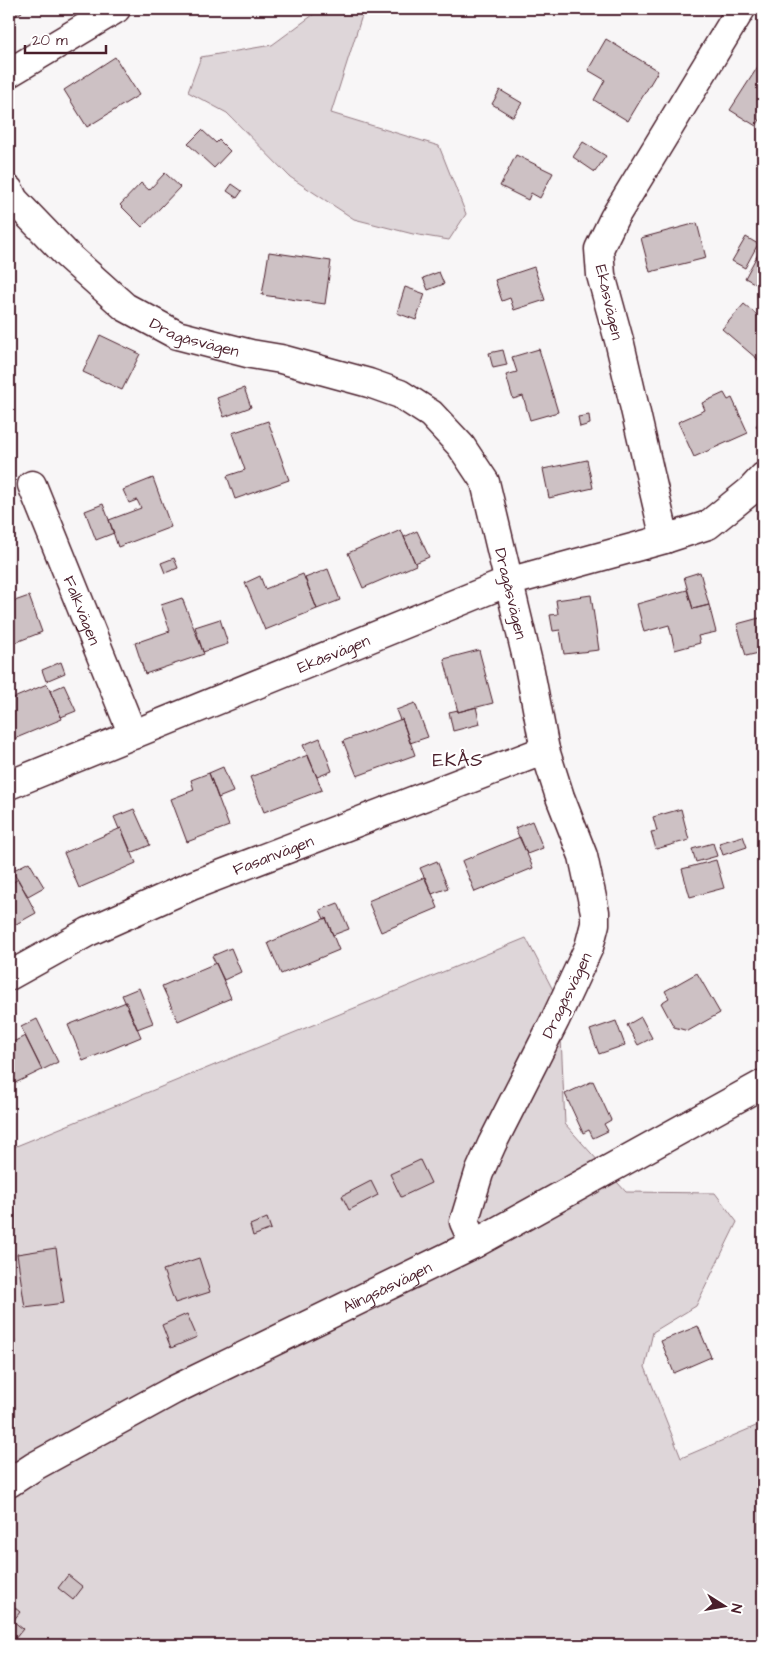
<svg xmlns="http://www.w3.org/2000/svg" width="772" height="1654" font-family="'Architects Daughter',sans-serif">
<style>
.green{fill:#ded6d9;stroke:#947a82}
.building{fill:#cdc1c4;stroke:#4a1f2b}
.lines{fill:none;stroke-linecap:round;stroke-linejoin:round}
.street-casing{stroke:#4a1f2b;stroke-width:31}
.secondary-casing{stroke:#4a1f2b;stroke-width:31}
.street{stroke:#fff;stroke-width:28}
.secondary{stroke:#fff;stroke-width:28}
.labels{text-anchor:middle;stroke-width:4.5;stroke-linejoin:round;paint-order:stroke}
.street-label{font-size:16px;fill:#4a1f2b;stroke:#fff}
.quarter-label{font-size:19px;letter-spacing:1px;fill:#4a1f2b;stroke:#fff}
</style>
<rect width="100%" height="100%" fill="#f8f6f7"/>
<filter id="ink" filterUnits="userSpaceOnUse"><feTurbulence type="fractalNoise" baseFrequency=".02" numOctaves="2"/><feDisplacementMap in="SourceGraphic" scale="10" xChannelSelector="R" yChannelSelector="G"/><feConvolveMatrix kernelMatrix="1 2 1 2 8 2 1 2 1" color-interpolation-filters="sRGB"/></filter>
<g filter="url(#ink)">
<path class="green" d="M321,9H364L331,113L439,146L466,214L449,240L413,234L354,219L290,177L227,113L188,92L201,57L272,45Z
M526,938L567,1017L561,1037L565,1124L626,1192L715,1193L737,1222L696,1306L653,1332L645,1367L681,1458L763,1423V1645H9V1149Z"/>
<path class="building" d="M9,9H20L22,12L9,20Z
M606,39L658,71L628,121L594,100L605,80L588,70Z
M115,57L139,95L87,127L64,90Z
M759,65L763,68V115L756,126L730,110Z
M500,90L522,103L513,117L492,104Z
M202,130L216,143L219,140L230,151L214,168L188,144Z
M583,142L606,156L595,172L573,157Z
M516,155L553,173L540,198L531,193L528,200L500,186Z
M165,173L180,187L142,227L120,205L141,183L149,190Z
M232,184L242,191L237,198L227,191Z
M697,223L706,258L650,272L641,238Z
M746,237L758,244L745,268L732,261Z
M269,252L331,261L325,304L262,295Z
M758,254L763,256V279L760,286L745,278Z
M534,267L545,300L514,310L510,298L502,301L495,280Z
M439,272L444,284L428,290L423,278Z
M405,287L425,294L416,320L397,313Z
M744,304L763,320V364L722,329Z
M100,335L140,354L122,390L83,372Z
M539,349L558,412L530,420L523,396L513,399L506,375L517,372L512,357Z
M503,350L507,365L493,368L489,353Z
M244,388L251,407L224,417L217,398Z
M724,393L728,400L732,398L748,433L694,457L678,422L705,410L702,403Z
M589,415L590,424L580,427L578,417Z
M763,416V432L756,426Z
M268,421L289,480L235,499L227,476L245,470L232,433Z
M587,460L593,488L549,498L543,469Z
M153,478L171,527L118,547L109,520L141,508L137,500L129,503L123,490Z
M103,504L114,533L96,540L85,511Z
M401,530L416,565L363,588L348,553Z
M417,531L429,557L415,563L404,537Z
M174,558L178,568L165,573L161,563Z
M328,569L340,600L317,609L305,578Z
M700,572L709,605L693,609L684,577Z
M303,574L317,609L265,630L245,583L260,576L265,589Z
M687,590L693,609L709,605L716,632L698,636L700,643L675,650L669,625L644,632L637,604Z
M591,595L599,650L564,654L560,630L553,631L550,615L558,614L556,600Z
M29,596L42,632L9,645V603Z
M182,598L204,654L145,674L135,643L170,631L161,605Z
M763,617V652L746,656L737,624Z
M220,619L228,644L203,652L195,627Z
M479,650L493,703L458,712L444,659Z
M61,662L65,673L46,681L42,670Z
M47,684L62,719L9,741V700Z
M64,685L76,711L61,717L50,691Z
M415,703L428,737L410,743L402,719L400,720L396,710Z
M476,707L480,724L453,731L449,712L458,710V712Z
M402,719L415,755L357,776L343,741Z
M320,738L332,771L317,777L303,745Z
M308,755L322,790L264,812L250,777Z
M223,767L233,792L218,798L209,773Z
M209,773L229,826L187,842L171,799L194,790L191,780Z
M134,809L150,845L131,853L121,828L119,829L114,817Z
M681,809L689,840L656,849L651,832L657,831L653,817Z
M532,821L543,848L527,854L515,828Z
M121,828L136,863L79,888L64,853Z
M743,836L747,847L723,855L719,843Z
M520,837L533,868L475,892L462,861Z
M713,843L717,856L696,862L692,849Z
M716,860L724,888L690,897L682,869Z
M437,861L448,888L432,894L420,868Z
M29,862L44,887L28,896L12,871Z
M425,877L438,908L381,932L368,901Z
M18,879L36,913L9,928V885Z
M338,903L349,929L333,935L326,918L324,919L320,910Z
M326,918L339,950L281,974L268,943Z
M231,948L241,972L224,980L212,956Z
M216,963L231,998L178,1021L162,986Z
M697,973L720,1013L688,1031L674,1027L661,1003L669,998L665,991Z
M139,988L153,1023L137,1029L122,995Z
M126,1002L141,1037L83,1061L68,1025Z
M641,1017L652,1038L638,1045L627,1025Z
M37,1019L58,1062L42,1070L21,1027Z
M616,1021L625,1045L599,1054L590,1030Z
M25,1036L42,1070L9,1086V1044Z
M593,1081L611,1120L604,1124L608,1131L593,1138L589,1130L583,1133L565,1094Z
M420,1160L431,1183L401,1197L390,1174Z
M371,1181L378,1195L349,1210L342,1196Z
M267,1218L271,1229L253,1236L250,1225Z
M56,1248L64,1303L25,1308L17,1254Z
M199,1258L210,1292L175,1303L163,1270Z
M187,1314L197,1337L171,1348L162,1325Z
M9,1321L15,1342L9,1345Z
M698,1326L711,1357L674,1373L661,1341Z
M68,1575L83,1587L73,1600L58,1588Z
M9,1603L20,1612L13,1621L23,1629L10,1645H9Z"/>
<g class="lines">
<g class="street-casing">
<g id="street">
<path d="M9,73L116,9"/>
<path id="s1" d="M9,190L14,200L67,255L125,307L177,335L251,354L281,359L369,383L400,394L431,414L461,446L485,482L530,671L545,750L560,797L583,856L595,912V924L589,947L555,1020L492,1144L479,1173L464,1222L474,1244"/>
<path id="s2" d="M32,485L133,735"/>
<path d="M665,539L620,344L601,275L599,249L614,218L741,9"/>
<path id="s3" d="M9,785L508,582L665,539L708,525L750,491L763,477"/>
<path id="s4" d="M9,976L88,932L191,886L545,750"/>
</g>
</g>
<g class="secondary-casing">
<g id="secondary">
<path id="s5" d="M9,1483L35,1466L174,1390L474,1244L763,1084"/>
</g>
</g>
<use href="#street" class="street"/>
<use href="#secondary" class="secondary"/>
</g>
</g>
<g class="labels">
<g class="street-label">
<text transform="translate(610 302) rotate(77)" y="6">Ekåsvägen</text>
<text dy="6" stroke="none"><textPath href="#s1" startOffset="242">Dragåsvägen</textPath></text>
<text dy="6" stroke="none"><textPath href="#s1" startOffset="694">Dragåsvägen</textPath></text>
<text dy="6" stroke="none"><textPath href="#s2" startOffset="135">Falkvägen</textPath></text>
<text dy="6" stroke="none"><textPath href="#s3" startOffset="350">Ekåsvägen</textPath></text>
<text dy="6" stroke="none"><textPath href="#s4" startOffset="291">Fasanvägen</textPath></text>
<text transform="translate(566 995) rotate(-64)" y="6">Dragåsvägen</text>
<text dy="6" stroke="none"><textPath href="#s5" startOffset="426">Alingsåsvägen</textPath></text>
</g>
<g class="quarter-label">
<text x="458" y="766">EKÅS</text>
</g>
</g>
<rect width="772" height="1654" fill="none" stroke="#fff" stroke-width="30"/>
<rect x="15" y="15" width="742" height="1624" fill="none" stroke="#4a1f2b" stroke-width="2" filter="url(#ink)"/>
<g transform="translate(724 1606) rotate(101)" stroke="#ffffff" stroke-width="4" paint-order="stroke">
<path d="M0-4L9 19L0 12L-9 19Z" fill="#4a1f2b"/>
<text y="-8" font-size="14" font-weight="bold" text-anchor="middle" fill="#4a1f2b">N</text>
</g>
<path d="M25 45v8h81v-8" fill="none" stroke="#4a1f2b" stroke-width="2.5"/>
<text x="32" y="45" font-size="15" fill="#4a1f2b" stroke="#ffffff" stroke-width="4" paint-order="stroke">20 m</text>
</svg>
